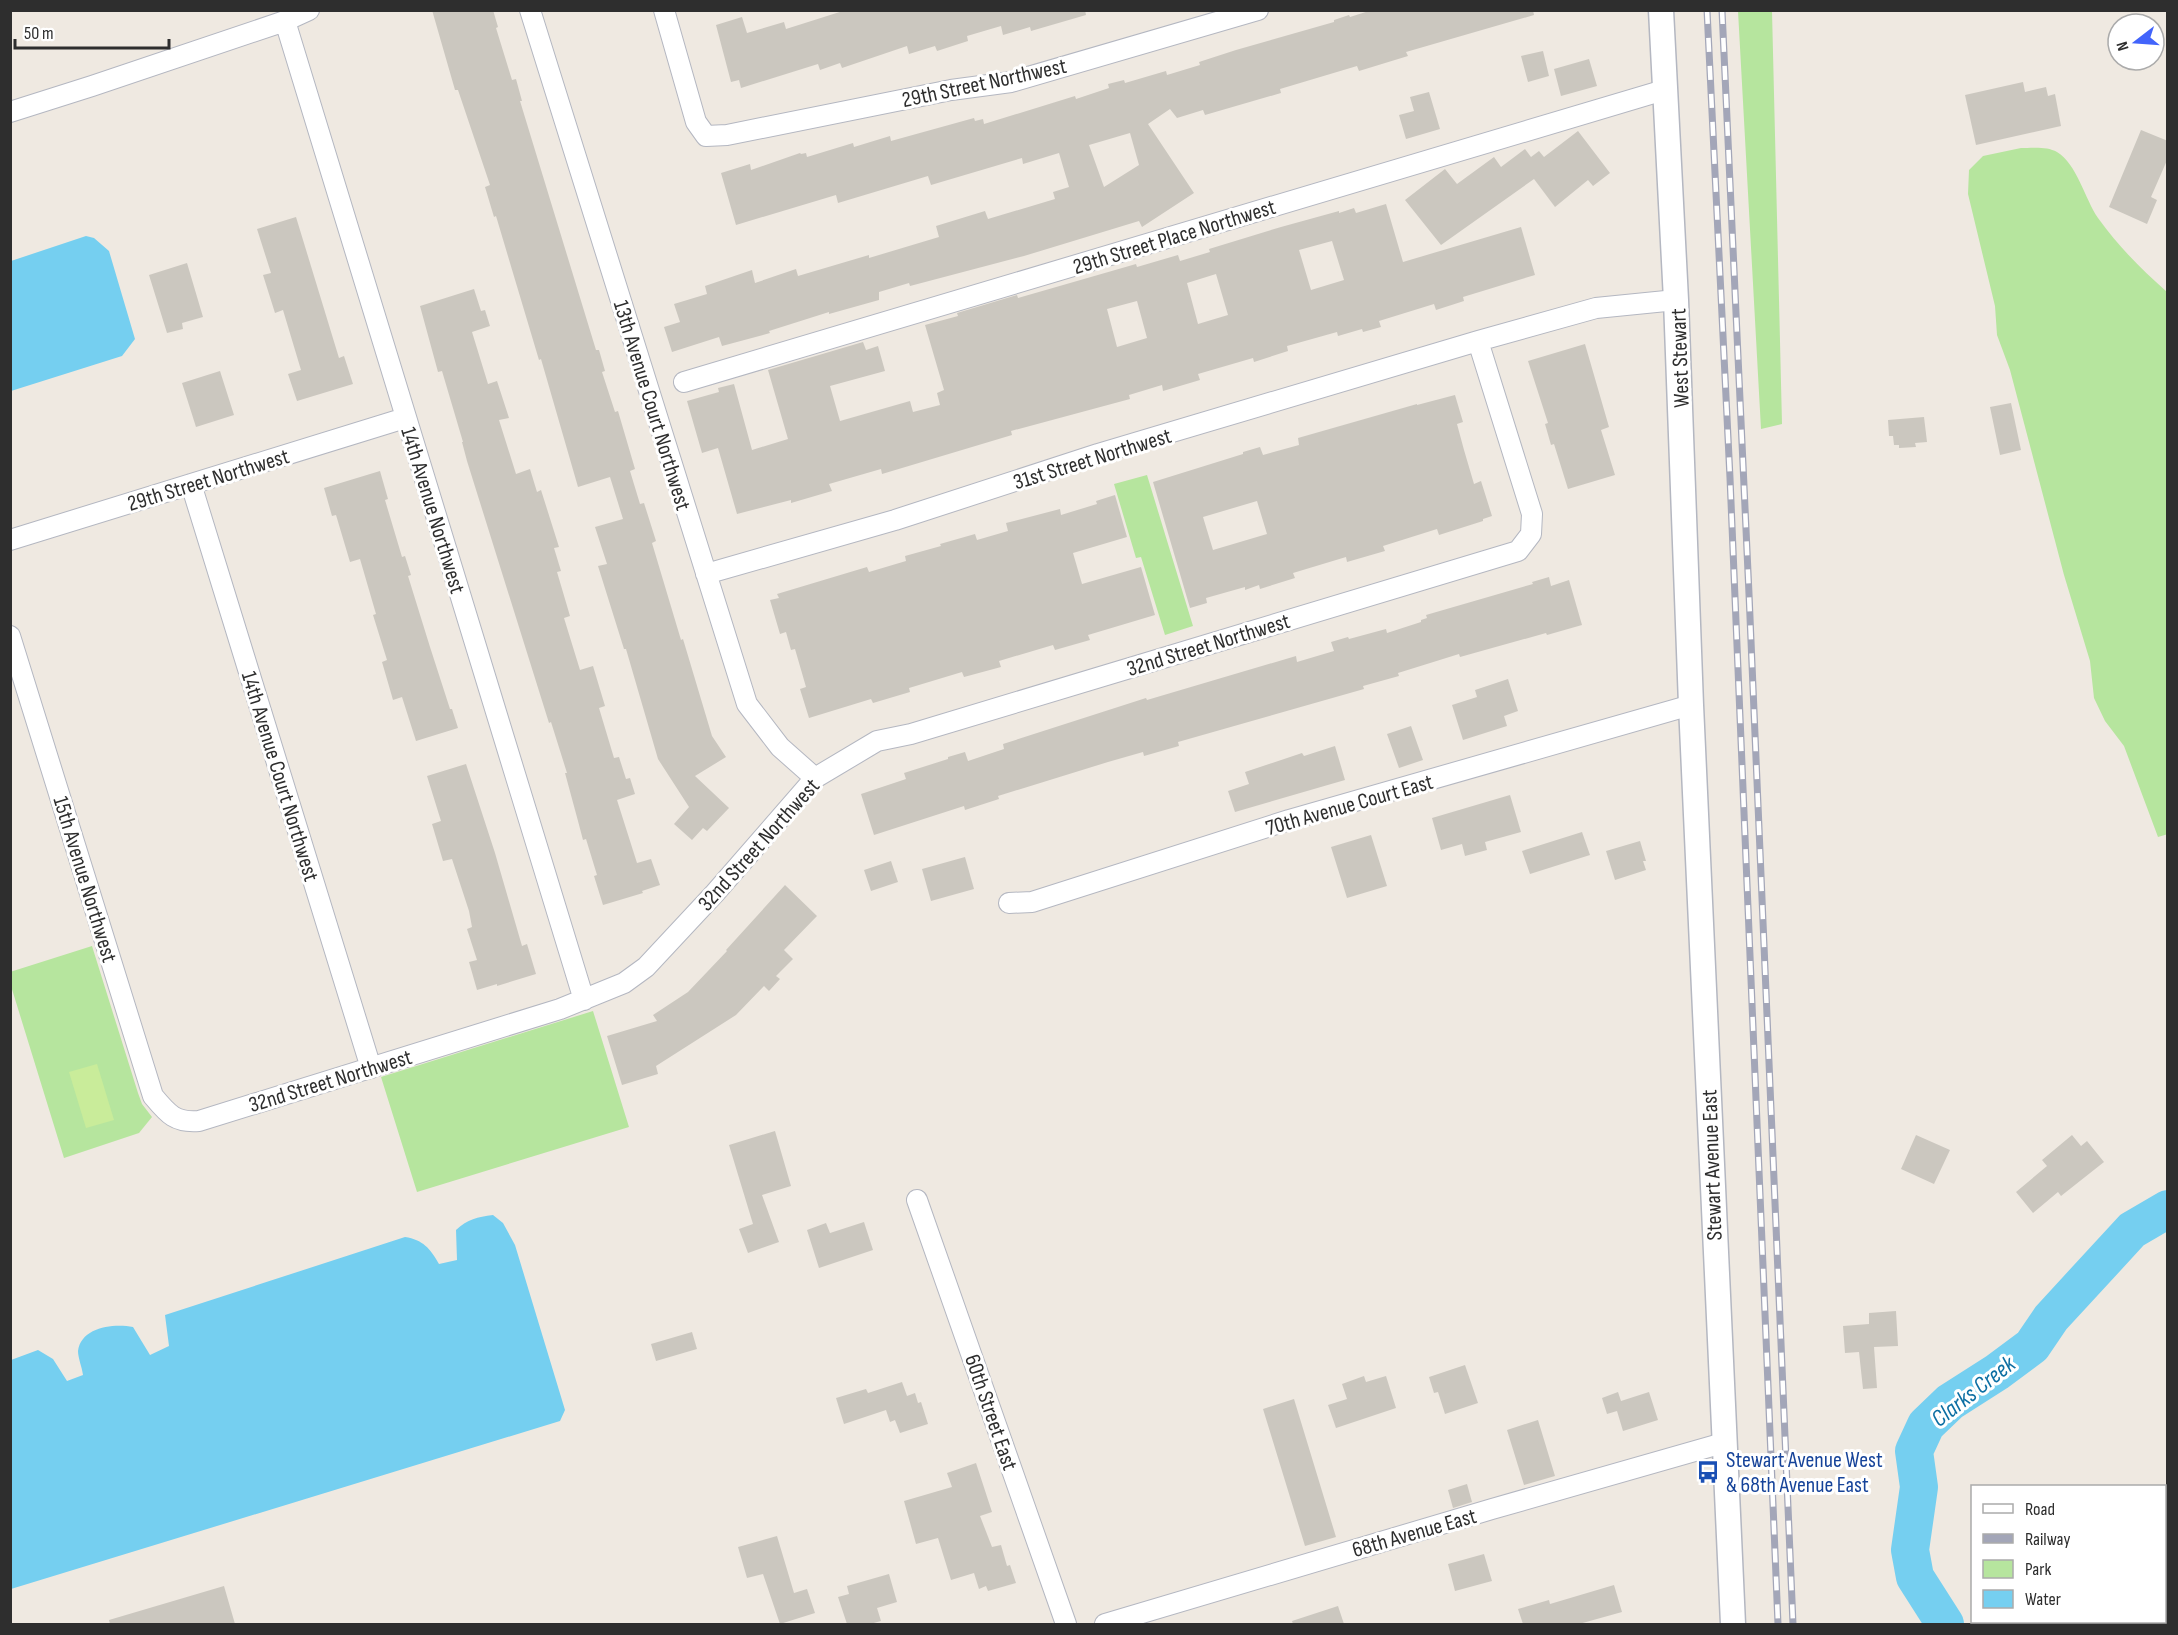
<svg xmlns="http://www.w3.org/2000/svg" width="2178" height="1635" font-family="'Sofia Sans Condensed',sans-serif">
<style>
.green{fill:#b6e59e}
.pitch{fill:#c9ec9a}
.water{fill:#75cff0}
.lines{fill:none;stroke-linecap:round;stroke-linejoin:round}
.river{stroke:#75cff0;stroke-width:38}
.building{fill:#cbc7bf;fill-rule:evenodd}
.minor-casing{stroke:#b4b7c1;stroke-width:22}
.tertiary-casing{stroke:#b4b7c1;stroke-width:27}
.minor{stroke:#fff;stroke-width:20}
.tertiary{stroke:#fff;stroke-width:24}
.rail-casing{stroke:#a3a6b8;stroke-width:7}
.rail{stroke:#fff;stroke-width:4.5;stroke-dasharray:14;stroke-linecap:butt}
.labels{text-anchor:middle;stroke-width:6;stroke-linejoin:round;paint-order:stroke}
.street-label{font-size:22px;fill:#2e2e2e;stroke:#fff}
.transit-label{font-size:22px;fill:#164399;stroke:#fff;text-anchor:start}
.water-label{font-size:24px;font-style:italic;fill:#0d6fa3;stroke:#fff}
</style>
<rect width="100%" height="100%" fill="#efe9e1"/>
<path class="green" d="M1738,11H1772L1782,424L1761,429Z
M2021,148C2032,148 2047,146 2057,152C2077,164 2085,199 2098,218C2120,248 2140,268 2167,292L2168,834L2158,837L2124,746L2105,721L2094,698L2090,661L2064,575L2010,370L1997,335L1995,306L1968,194L1969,170L1983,156Z
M1147,475L1193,626L1165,635L1141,557L1136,558L1114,484Z
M92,946L138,1093L142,1104L152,1117L139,1133L64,1158L11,986L10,972Z
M593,1011L629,1127L417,1192L381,1077Z"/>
<path class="pitch" d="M97,1064L114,1120L86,1128L69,1072Z"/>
<path class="water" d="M86,236L94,238L109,251L135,339L122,356L11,391V261Z
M493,1215L503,1223L515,1245L565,1410L560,1421L11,1589V1360L38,1350L53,1359L67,1381L83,1375C82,1367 78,1358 78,1351C81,1327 114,1323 133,1327L150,1355L169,1346L165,1315L405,1237C423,1240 430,1248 439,1264L457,1260L456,1230C468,1219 477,1217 493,1215Z"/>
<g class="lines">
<path class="river" d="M1945,1624L1915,1577L1910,1550L1919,1487L1914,1451L1926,1425L1950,1402L1997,1372L2032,1346L2051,1318L2132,1230L2168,1209"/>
</g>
<path class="building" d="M432,10H493L498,27L496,28L512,80L516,79L522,101H520L596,350H599L605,371L602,372L615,412L618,411L635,469L630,471L640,504L644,503L656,541L652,543L681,640L683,639L712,736L726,757L695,776L729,808L707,831L703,828L692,840L674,824L689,807L658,759L626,649H624L598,566L607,564L595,527L623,519L610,477L578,487L541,359L539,360L496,216L494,217L485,187L490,185L458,90H455Z
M846,10H1085L1086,15L1031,31L1030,27L1003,35L1001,26L967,36L968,41L937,51L935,46L909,54L907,46L842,68L840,63L820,70L818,64L741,88L739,80L731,82L716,25L742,17L747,33L784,22L786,29Z
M1372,10H1533L1534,15L1406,52L1408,56L1359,71L1357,66L1280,89L1281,93L1205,115L1203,110L1177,118L1170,109L1148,124L1194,193L1142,227L1139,221L1024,256L910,286L909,283L879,292V300L829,314V312L769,331L770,333L722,346L719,337L672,352L664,327L680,322L674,304L707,294L705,286L752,270L755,283L796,269L798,276L869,255V258L939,237L936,226L985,211L988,219L1055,199L1053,192L1069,187L1059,153L1023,164L1022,158L931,185L928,176L838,203L836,195L736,225L721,173L750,164L751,170L800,153L801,154L806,153L807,157L853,143L854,147L890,136L891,141L974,118L975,121L983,119L984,124L1075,96L1076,99L1109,88L1108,84L1124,80L1125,83L1166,71L1167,75L1200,65L1199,62L1236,50L1334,22V20L1349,15L1350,17ZM1130,133L1139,165L1104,187L1089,145Z
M1543,51L1549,76L1528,82L1521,56Z
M1589,59L1597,86L1561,96L1554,69Z
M2023,82L2025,92L2046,87L2048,96L2055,94L2061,126L1976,145L1965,95Z
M1429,92L1440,129L1406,139L1399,115L1414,111L1410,97Z
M2141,130L2168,141V158L2151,197L2157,200L2147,224L2109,207Z
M1578,131L1610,173L1593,186L1588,180L1555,207L1534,179L1441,245L1405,200L1445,169L1457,184L1494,157L1501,167L1525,149L1531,157L1539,151L1544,157Z
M1386,204L1403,262L1521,227L1535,275L1463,297L1464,301L1436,310L1434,304L1379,321L1381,327L1363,332L1362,329L1338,336L1337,332L1287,346L1288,351L1254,362L1253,358L1198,374L1200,380L1163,391L1162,385L1129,395L1130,399L1011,431L1012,435L882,474L881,469L829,484L832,491L791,503V500L737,514L718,448L702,453L687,401L719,392L718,388L734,384L752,450L788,439L768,370L863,342L866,350L878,346L885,371L830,386L840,421L910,401L913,412L940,405L937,393L944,390L925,325L958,316L957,313L1017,295L1018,298L1136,264L1137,267L1178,255L1180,261L1210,252L1209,249L1281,227L1339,211V213L1354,208L1356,213ZM1332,241L1344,280L1311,290L1299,250ZM1216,274L1228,315L1198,324L1187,283ZM1137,301L1147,338L1117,347L1107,309Z
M296,217L339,358L344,356L353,384L297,401L288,374L301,370L283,310L275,313L263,275L271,273L257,229Z
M187,263L203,317L182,323L183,329L167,333L149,275Z
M474,289L481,311L485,310L490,326L472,332L488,384L497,381L509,418L499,420L516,474L530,469L537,492L541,490L559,547L554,548L561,571L557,572L570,616L564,618L580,670L593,666L605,706L599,708L614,758L619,757L626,779L630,778L635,794L617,800L637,863L651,859L660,885L642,891L643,893L603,905L594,876L597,875L586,839L583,840L578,821L565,773H567L551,722L549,723L467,461L462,442H463L442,371L438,372L420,306Z
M1585,344L1609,427L1601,430L1615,475L1568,489L1554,444L1551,445L1545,424L1548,423L1528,361Z
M220,371L234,415L196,427L182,383Z
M1455,395L1463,422L1457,424L1464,450L1474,484L1481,481L1492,516L1483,519V521L1439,535L1437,529L1383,546L1385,551L1347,562L1346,557L1293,573L1295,578L1260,589L1259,585L1245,590V587L1206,598L1207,603L1190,608L1153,482L1243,454V452L1260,447L1263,455L1299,445L1298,438L1417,404V405ZM1257,501L1267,534L1213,550L1203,517Z
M2011,403L2021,450L2000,455L1990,407Z
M1924,417L1927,442L1915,443L1916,447L1899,448V445H1894L1893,436H1889L1888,420Z
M380,471L388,499L385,500L402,557L405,556L411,575L408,576L430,647L450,709H452L458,728L416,741L402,697L393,700L382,662L387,660L373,615L376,614L360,559L350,562L336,515L332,516L324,488Z
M1115,495L1127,537L1073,553L1082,584L1141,567L1155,615L1088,635L1090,640L1055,650L1053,645L999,661L1001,667L964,677L962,672L909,688L910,692L873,703L871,699L809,718L800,689L806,687L795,649L791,650L786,632L780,634L770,600L779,598L777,594L867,567L869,572L906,561L905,556L941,546L940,544L975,534L977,540L1008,531L1006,523L1060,509L1061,515L1097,504L1096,501Z
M1549,577L1551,586L1569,580L1582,625L1547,635L1546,633L1460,657L1459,654L1398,673L1399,676L1363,686L1364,689L1178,742L1179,746L1144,756L1143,752L1108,762L998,796L999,799L965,810L964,806L874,835L861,794L906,779L904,773L948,759V757L965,752L968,761L1004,749L1003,744L1146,698L1147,700L1296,656L1297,662L1334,651L1331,642L1348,637L1349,639L1386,629L1387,633L1421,622V620L1427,618L1426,615L1533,584L1532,582Z
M1508,679L1518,711L1504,716L1507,726L1463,740L1452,705L1477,697L1475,690Z
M1411,726L1423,760L1399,768L1387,734Z
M1335,746L1345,780L1235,812L1228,791L1249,784L1245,772L1302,753L1304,756Z
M466,764L495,853L522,946L527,944L536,974L497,986V984L477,990L469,962L477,960L467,929L472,927L469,911L452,859L443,861L432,824L441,821L427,776Z
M1510,795L1521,832L1485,842L1487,850L1465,856L1462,844L1441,850L1432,818Z
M1582,832L1590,855L1530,874L1522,851Z
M1371,835L1387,886L1347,898L1331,847Z
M1640,841L1646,861H1643L1646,870L1615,880L1606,851Z
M965,857L974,889L931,901L922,869Z
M891,861L898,882L871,891L864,870Z
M785,885L817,916L784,950L793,959L776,976L780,979L769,991L764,986L736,1015L656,1066L658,1074L622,1085L607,1036L657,1021L653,1015L688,992L727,951L726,950Z
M775,1131L791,1186L762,1195L779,1242L748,1253L739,1229L753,1224L729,1145Z
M1916,1135L1950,1150L1934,1184L1901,1169Z
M2072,1135L2081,1146L2087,1141L2104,1162L2061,1196L2058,1192L2033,1213L2016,1192L2047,1166L2042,1160Z
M864,1222L873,1250L819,1268L807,1230L826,1223L830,1233Z
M1896,1311L1898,1346L1874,1347L1877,1388L1863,1389L1859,1352L1845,1353L1843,1326L1869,1324V1313Z
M692,1332L697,1349L656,1361L651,1344Z
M1465,1365L1478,1403L1445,1414L1438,1392L1434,1393L1429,1377Z
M1364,1376L1366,1382L1386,1376L1396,1408L1336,1428L1328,1405L1347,1399L1342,1384Z
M902,1382L907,1396L915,1393L918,1403L921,1402L928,1424L900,1433L895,1420L890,1422L886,1410L844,1424L836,1398L866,1389L868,1393Z
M1618,1392L1621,1401L1649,1392L1658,1420L1623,1431L1617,1411L1607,1414L1602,1398Z
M1294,1399L1336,1537L1305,1546L1263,1409Z
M1538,1420L1555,1476L1524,1485L1507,1430Z
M976,1463L992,1512L980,1516L992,1547L1001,1545L1007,1566L1010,1565L1016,1583L988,1591L986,1586L979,1589L974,1573L951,1580L938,1538L916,1544L904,1501L952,1487L947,1473Z
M1467,1484L1472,1502L1453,1508L1448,1490Z
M777,1536L794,1593L807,1589L815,1613L780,1624L763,1574L747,1578L738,1547Z
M1484,1554L1492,1581L1455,1591L1448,1564Z
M889,1574L897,1602L877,1608L881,1621L870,1624H847L838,1597L849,1594L847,1586Z
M1614,1585L1622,1612L1579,1624H1523L1518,1609L1549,1600L1550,1604Z
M224,1586L235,1624H110L109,1620Z
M1338,1606L1344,1624H1293L1292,1621Z"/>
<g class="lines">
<g class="minor-casing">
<path id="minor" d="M530,10L747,704L780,747L815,778
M664,10L696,122L706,136L727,135L951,90L1011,82L1258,10
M285,21L584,1000
M10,112L92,86L285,21L309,10
M684,382L1664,90
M191,484L371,1068
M10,540L405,418
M706,574L895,520L1098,454L1478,341L1596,308L1676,300
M10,636L153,1096C168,1114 175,1123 199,1121L560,1009L624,983L646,967L715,893L815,778L877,741L911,734L1518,551L1531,534L1532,514L1478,341
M1009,903L1032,902L1289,820L1691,705
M917,1200L1066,1624
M1105,1624L1492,1509L1723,1443"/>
</g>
<g class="tertiary-casing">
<path id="tertiary" d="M1661,10L1676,300L1691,705L1733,1624"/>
</g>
<use href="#minor" class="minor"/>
<use href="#tertiary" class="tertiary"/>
<g class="rail-casing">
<path id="rail" d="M1707,10L1730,478L1778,1624
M1722,10L1749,594L1793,1624"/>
</g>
<use href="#rail" class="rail"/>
</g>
<defs>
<g id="bus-bare" transform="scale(1.8)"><path d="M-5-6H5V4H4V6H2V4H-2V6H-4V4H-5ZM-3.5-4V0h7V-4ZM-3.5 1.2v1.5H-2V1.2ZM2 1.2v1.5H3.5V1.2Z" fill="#1a4fb4" stroke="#fff" stroke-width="2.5" paint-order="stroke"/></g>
</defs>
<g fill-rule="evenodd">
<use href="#bus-bare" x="1708" y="1472"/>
</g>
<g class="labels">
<g class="street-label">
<text transform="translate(984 82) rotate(-12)" y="8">29th Street Northwest</text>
<text transform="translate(1174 236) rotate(-17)" y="8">29th Street Place Northwest</text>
<text transform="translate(1679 358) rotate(-92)" y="8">West Stewart</text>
<text transform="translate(653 405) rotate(73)" y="8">13th Avenue Court Northwest</text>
<text transform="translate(1092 458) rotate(-17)" y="8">31st Street Northwest</text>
<text transform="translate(208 479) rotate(-17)" y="8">29th Street Northwest</text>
<text transform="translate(434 510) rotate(73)" y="8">14th Avenue Northwest</text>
<text transform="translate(1208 644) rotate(-17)" y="8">32nd Street Northwest</text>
<text transform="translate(281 776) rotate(73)" y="8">14th Avenue Court Northwest</text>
<text transform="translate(1349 804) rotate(-16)" y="8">70th Avenue Court East</text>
<text transform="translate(758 844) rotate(-48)" y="8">32nd Street Northwest</text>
<text transform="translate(86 879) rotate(73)" y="8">15th Avenue Northwest</text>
<text transform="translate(330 1080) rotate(-17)" y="8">32nd Street Northwest</text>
<text transform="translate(1711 1165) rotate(-92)" y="8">Stewart Avenue East</text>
<text transform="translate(992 1412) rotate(71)" y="8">60th Street East</text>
<text transform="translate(1414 1532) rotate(-16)" y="8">68th Avenue East</text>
</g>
<g class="transit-label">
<text x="1726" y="1467">Stewart Avenue West<tspan x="1726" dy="25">&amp; 68th Avenue East</tspan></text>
</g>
<g class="water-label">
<text transform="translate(1973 1391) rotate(-38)" y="8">Clarks Creek</text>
</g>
</g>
<rect width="2178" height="1635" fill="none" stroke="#2e2e2e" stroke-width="24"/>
<rect x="1971" y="1485" width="195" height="138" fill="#ffffff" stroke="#ababab" stroke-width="1.5"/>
<rect x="1983" y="1504" width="30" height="9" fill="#ffffff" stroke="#ababab" stroke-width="1.5"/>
<text x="2025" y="1515" font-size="18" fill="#2e2e2e">Road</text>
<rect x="1983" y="1534" width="30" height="9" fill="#a3a6b8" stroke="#ababab" stroke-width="1.5"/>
<text x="2025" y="1545" font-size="18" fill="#2e2e2e">Railway</text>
<rect x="1983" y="1560" width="30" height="18" fill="#b6e59e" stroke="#ababab" stroke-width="1.5"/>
<text x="2025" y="1575" font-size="18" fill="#2e2e2e">Park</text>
<rect x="1983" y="1590" width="30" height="18" fill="#75cff0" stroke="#ababab" stroke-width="1.5"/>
<text x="2025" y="1605" font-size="18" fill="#2e2e2e">Water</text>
<g transform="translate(2136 42) rotate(253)"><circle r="28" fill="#ffffff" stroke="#ababab" stroke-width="1.5"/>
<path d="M0-4.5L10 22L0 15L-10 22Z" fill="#4264fb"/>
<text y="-9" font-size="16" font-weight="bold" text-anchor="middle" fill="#2e2e2e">N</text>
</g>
<path d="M15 39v9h154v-9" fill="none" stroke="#2e2e2e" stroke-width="3"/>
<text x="24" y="39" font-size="18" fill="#2e2e2e" stroke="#ffffff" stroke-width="4.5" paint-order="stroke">50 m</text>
</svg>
